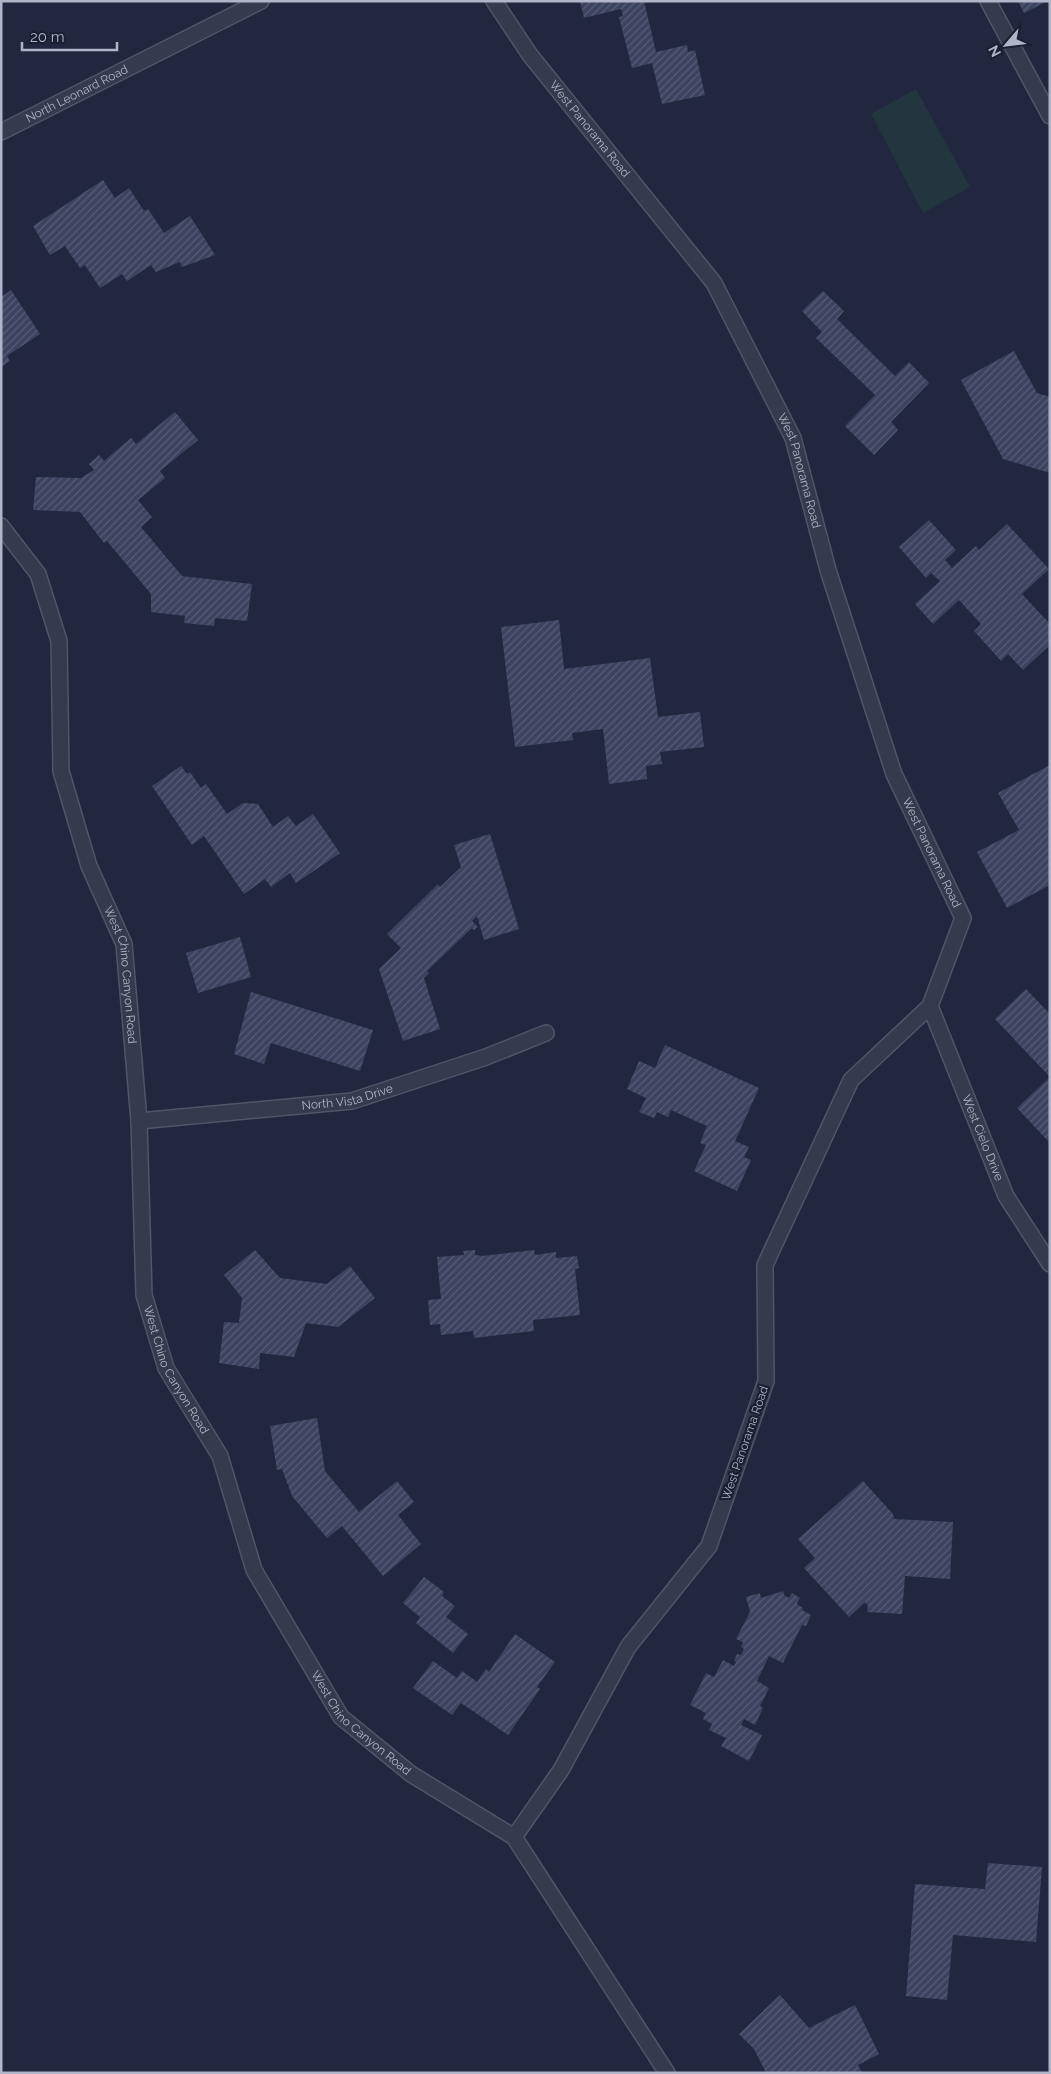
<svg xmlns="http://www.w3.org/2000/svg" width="1051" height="2074" font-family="Raleway,sans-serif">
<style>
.green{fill:#23363f}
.building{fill:url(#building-hatch)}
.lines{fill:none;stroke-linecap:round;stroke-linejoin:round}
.minor-casing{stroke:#505569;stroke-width:18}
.minor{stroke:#353a4e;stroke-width:15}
.labels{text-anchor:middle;stroke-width:4.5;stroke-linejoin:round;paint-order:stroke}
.street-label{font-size:12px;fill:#b1b5ca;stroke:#1a1f33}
</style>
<defs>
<pattern id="building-hatch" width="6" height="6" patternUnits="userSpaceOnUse" patternTransform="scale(1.25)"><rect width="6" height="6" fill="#3c435f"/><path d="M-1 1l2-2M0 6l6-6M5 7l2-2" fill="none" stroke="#565c75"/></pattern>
</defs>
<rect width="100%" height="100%" fill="#21273e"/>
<path class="green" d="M916,89L970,187L923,213L871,114Z"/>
<path class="building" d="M580,1H644L656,52L687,45L688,52L695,50L705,95L662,104L652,63L632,68L619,17L623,16L621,9L584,18Z
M1018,1H1048L1024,13Z
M103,180L115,198L129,188L144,211L148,209L164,233L190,216L215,255L182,267L180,262L156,272L151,265L127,281L122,274L100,288L85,265L80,268L65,246L50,255L33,226Z
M11,290L40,334L7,356L10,361L1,367V297Z
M823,291L844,311L837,319L895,376L909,362L929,383L891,422L898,430L874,455L845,426L875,395L816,338L822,332L802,311Z
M1014,351L1037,393L1050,397V473L1003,459L961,380Z
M175,412L198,440L160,471L165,478L138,500L152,517L141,527L182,576L252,584L247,621L215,618L214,626L184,623L185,616L151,612V594L107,541L104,543L80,512L33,510L36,477L81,478L94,470L89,464L99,455L104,461L131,438L136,444Z
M929,520L956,550L945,560L952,568L976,546L979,550L1007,524L1049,569L1022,594L1050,624V645L1023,670L1008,654L1001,661L974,631L981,624L959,600L933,624L915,604L940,581L931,573L926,578L899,547Z
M559,620L564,669L650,658L658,717L700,712L704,747L660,752L662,764L646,766L647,779L609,784L603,729L572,733L573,740L515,747L501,627Z
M1050,765V885L1007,908L977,852L1019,830L998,793Z
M181,766L187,774L190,772L201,788L206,784L227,814L243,803L258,804L273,827L288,816L296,826L313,814L340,853L296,883L290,873L271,887L265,879L244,894L204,836L192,845L152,786Z
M490,834L519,929L484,940L477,916L472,921L478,927L474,930L472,928L427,971L429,973L424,978L440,1029L403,1041L379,969L401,948L387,934L438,884L440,887L461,867L454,845Z
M240,937L251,977L198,993L186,953Z
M1026,989L1050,1014V1140L1048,1141L1017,1108L1050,1077L995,1019Z
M251,992L373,1030L360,1071L271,1043L264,1064L234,1054Z
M665,1045L759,1088L735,1141L749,1147L744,1157L751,1160L737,1191L694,1171L706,1145L700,1143L707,1126L671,1110L668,1117L657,1112L654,1118L639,1112L646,1098L627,1089L639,1061L655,1068Z
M255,1250L280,1278L327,1284L350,1266L375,1298L338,1327L306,1323L294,1357L260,1353L259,1369L219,1363L224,1322L239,1323L242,1298L224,1275Z
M475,1250V1255L482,1256L534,1250L535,1255L556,1252V1258L577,1256L579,1268L575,1269L580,1315L533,1320L534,1331L474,1338L473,1331L441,1335L440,1324L430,1325L428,1300L441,1299L437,1257L464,1255L463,1251Z
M317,1418L325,1471L359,1512L397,1481L414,1502L398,1515L421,1544L383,1576L342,1526L327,1538L292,1496L282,1469L277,1470L270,1426Z
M863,1481L893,1514L894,1519L953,1522L950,1579L905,1576L902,1614L867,1612L868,1606L865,1602L849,1617L804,1568L815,1558L798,1539Z
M424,1577L444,1592L442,1596L455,1606L446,1617L468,1634L453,1653L416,1623L420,1617L403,1603Z
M783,1591L784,1595L789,1598L792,1593L800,1598L797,1603L798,1605L803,1608L802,1610L811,1615L806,1626L802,1625L783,1663L769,1656L757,1681L769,1688L760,1706L763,1708L755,1725L744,1719L741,1725L762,1735L749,1761L721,1746L726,1738L709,1730L712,1724L703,1719L706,1713L690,1705L706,1673L714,1677L723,1660L734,1666L736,1662L734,1661L737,1654L741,1655L744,1649L741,1647L743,1642L736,1639L750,1612L746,1597L760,1593L761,1598Z
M515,1634L555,1662L537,1687L540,1689L508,1735L461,1703L452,1715L413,1688L433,1661L457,1678L462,1671L477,1682L486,1669L489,1672Z
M988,1863L1042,1867L1036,1942L953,1935L947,2000L906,1996L915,1884L985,1889Z
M780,1995L809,2028L855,2005L879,2054L858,2065L862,2073H766L754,2049L739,2034Z"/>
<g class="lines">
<g class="minor-casing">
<g id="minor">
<path id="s1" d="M494,1L530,55L714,283L793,438L828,570L894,774L963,918L930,1006L851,1080L765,1265L766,1381L709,1546L628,1647L561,1770L514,1837"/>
<path d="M988,1L1050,116"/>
<path id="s2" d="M1,132L261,1"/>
<path id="s3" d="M1,526L38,574L59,641L61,771L89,866L124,944L139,1121L144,1295L166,1368L220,1456L254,1570L341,1717L411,1774L514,1837L667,2073"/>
<path id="s4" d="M930,1006L1006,1196L1050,1264"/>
<path id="s5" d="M139,1121L352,1101L486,1057L546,1033"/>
</g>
</g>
<use href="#minor" class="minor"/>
</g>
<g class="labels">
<g class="street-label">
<text dy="4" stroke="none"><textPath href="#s2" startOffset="85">North Leonard Road</textPath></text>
<text dy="4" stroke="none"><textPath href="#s1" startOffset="160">West Panorama Road</textPath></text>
<text dy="4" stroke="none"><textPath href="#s1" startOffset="565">West Panorama Road</textPath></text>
<text dy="4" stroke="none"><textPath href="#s1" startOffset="970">West Panorama Road</textPath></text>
<text dy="4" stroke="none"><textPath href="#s3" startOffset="475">West Chino Canyon Road</textPath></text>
<text dy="4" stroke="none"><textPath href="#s5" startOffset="210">North Vista Drive</textPath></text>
<text dy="4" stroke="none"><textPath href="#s4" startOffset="142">West Cielo Drive</textPath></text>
<text dy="4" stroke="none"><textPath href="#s3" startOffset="879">West Chino Canyon Road</textPath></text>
<text transform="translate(745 1443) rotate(-71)" y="4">West Panorama Road</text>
<text dy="4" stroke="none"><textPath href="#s3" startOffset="1284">West Chino Canyon Road</textPath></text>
</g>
</g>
<rect width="1051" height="2074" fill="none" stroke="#b1b5ca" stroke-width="5"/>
<g transform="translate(1006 45) rotate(242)" stroke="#1a1f33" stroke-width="4" paint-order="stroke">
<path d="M0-4L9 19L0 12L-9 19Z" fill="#b1b5ca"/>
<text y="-8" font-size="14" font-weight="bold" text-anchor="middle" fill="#b1b5ca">N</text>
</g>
<path d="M22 42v8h95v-8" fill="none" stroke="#b1b5ca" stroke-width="2.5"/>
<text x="30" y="42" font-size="15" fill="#b1b5ca" stroke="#1a1f33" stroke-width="4" paint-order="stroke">20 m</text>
</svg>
